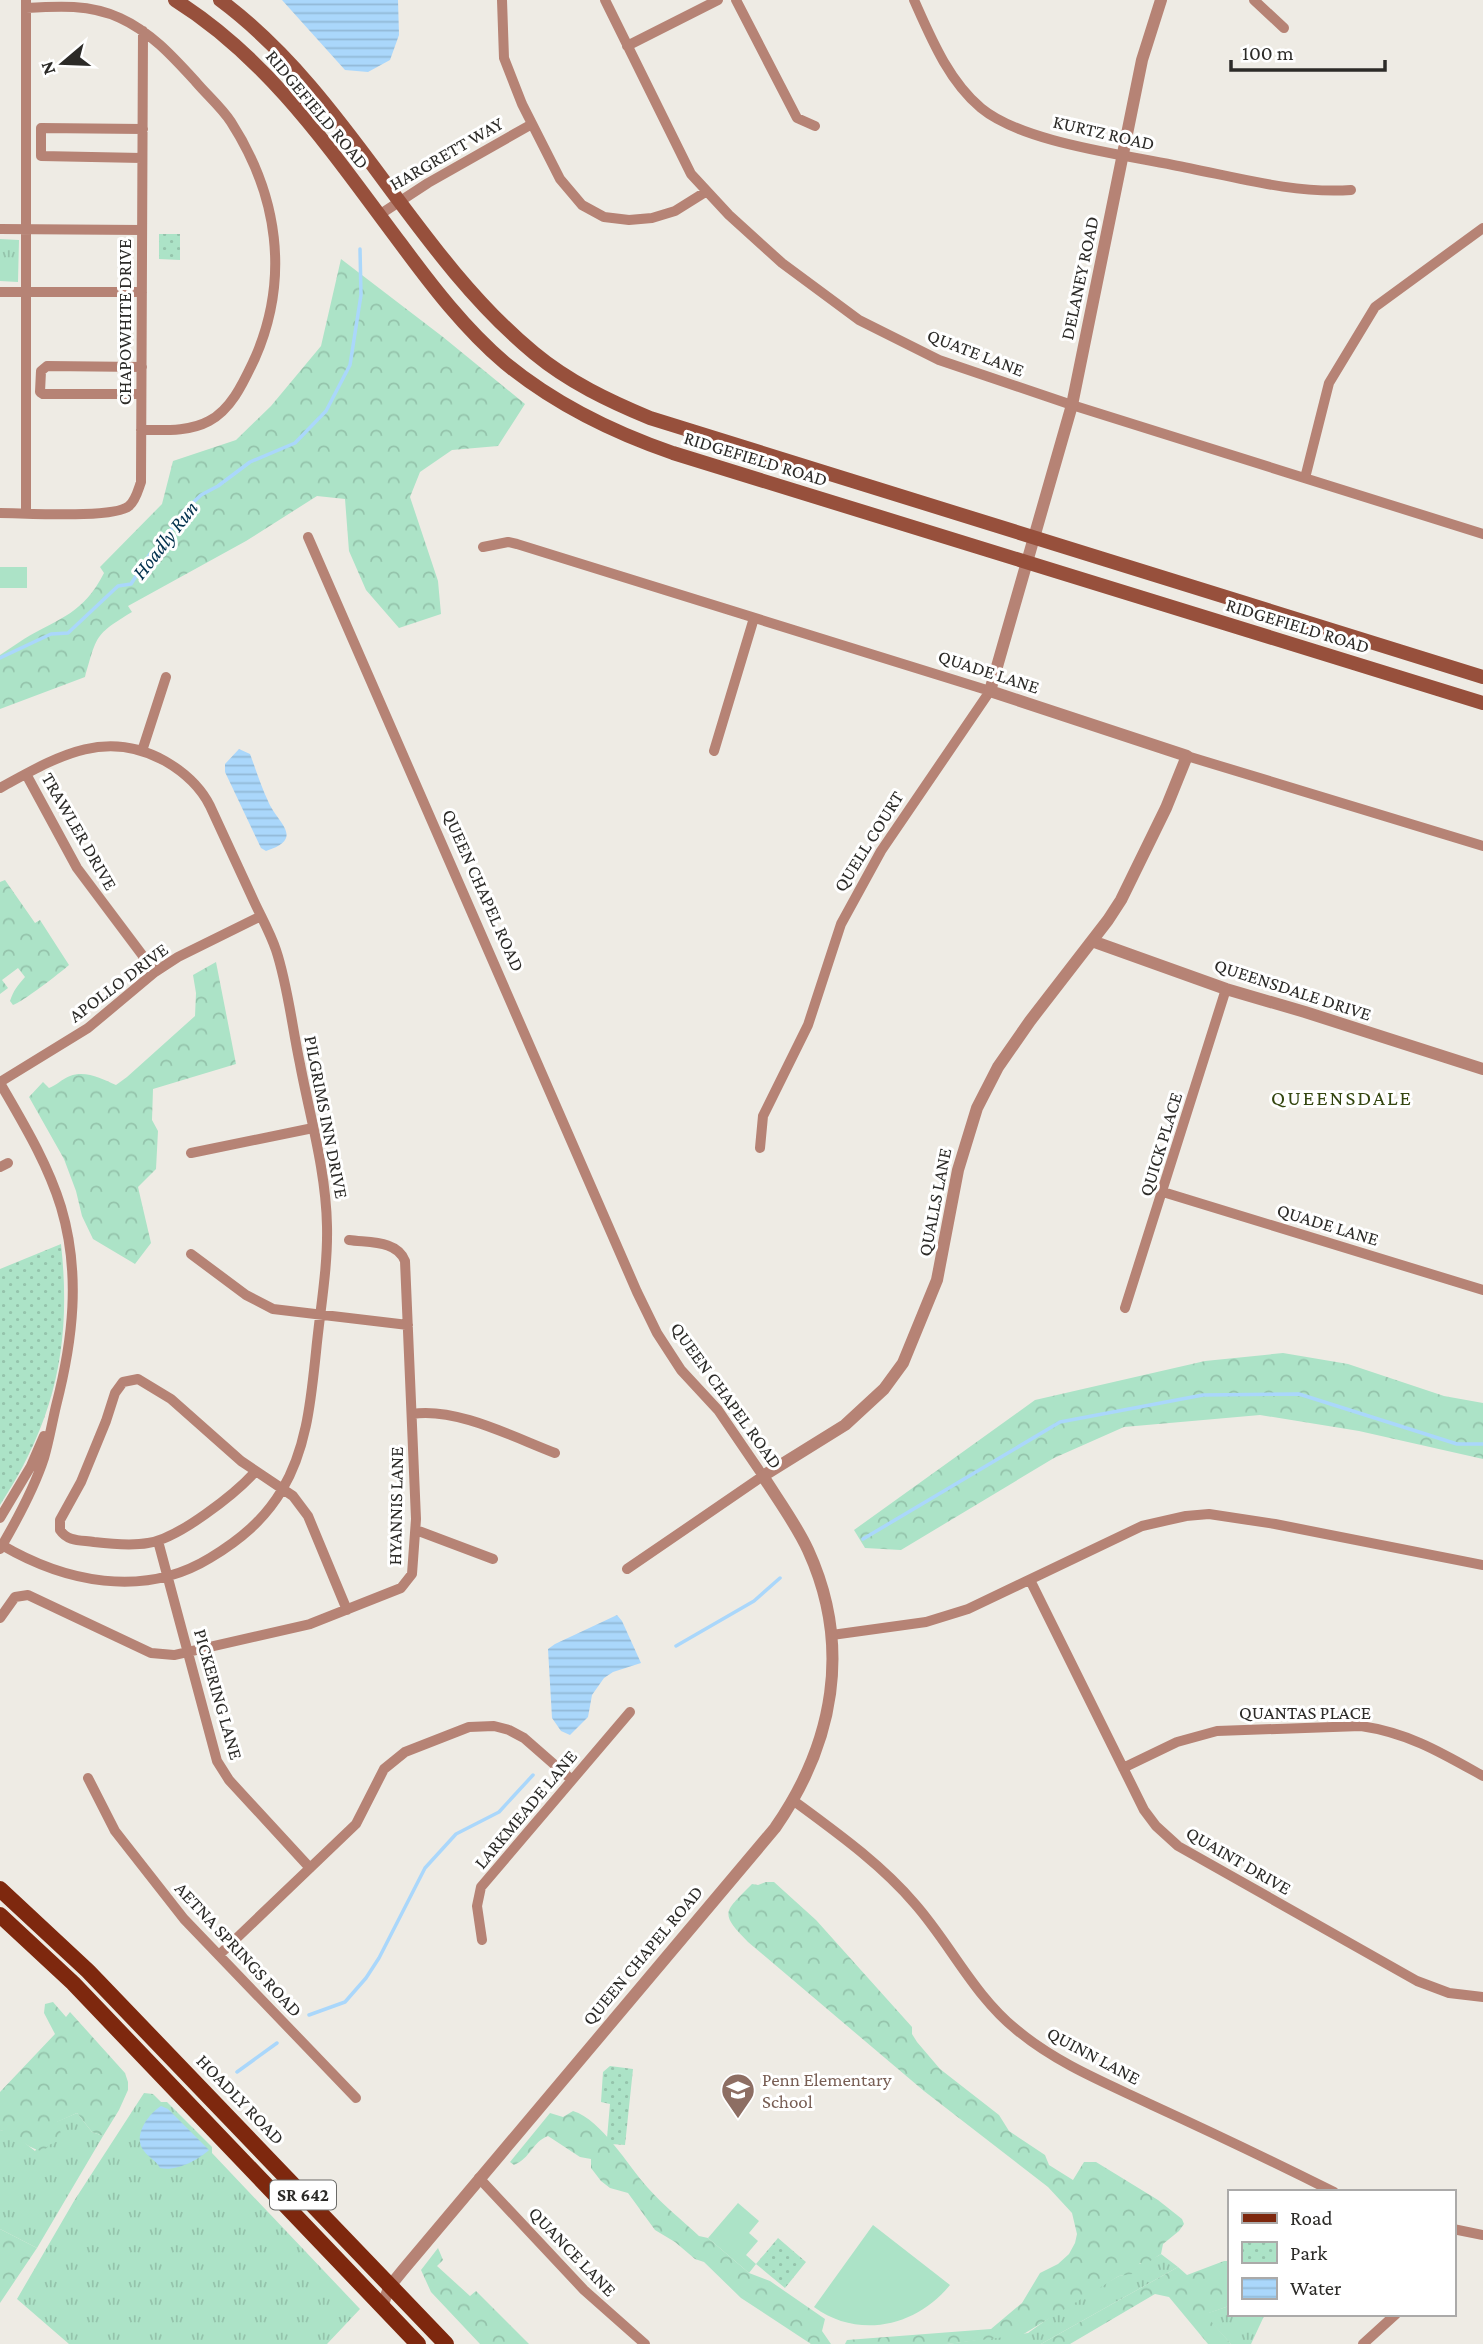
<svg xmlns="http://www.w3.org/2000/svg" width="1483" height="2344" font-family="'Crimson Pro',serif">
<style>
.grass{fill:url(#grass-tufts)}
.forest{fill:url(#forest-crowns)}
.park{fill:url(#park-dots)}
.garden{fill:#ace3c7}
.water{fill:url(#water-rules)}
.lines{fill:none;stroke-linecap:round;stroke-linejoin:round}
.stream{stroke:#aad7fb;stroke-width:3.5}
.minor{stroke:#b68375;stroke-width:10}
.tertiary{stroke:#b68375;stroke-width:12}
.secondary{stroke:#97503c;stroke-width:14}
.primary{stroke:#7e280e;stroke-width:16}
.labels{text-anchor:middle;stroke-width:6;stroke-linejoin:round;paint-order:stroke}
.shield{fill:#fff;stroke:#6b6b68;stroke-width:2}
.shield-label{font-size:18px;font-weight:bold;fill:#2c2b28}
.street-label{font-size:19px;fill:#2c2b28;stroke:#fff}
.education-label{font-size:19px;fill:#785e54;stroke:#fff;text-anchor:start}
.water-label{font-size:21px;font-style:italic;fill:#002f4c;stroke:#fff}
.neighbourhood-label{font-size:21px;letter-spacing:2px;fill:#33450f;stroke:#fff}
</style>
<defs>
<pattern id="grass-tufts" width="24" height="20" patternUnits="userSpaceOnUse" patternTransform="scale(1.75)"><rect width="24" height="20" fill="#ace3c7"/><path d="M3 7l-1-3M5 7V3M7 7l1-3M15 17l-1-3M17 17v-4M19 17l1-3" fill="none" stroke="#94c3ab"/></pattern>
<pattern id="forest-crowns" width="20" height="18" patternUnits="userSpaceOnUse" patternTransform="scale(1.75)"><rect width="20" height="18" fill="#ace3c7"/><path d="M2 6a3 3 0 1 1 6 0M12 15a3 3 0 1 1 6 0" fill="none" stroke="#94c3ab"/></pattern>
<pattern id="park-dots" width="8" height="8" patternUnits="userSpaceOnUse" patternTransform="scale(1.75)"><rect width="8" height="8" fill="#ace3c7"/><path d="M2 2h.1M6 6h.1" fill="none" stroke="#94c3ab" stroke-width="1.8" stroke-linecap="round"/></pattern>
<pattern id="water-rules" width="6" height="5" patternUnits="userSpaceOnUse" patternTransform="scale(1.75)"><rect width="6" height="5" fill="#aad7fb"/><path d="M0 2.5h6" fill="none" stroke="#92b9d7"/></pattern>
</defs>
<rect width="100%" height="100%" fill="#eeebe4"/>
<path class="grass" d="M0,239L19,240L18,282L0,281Z
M144,2093L153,2094L161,2102H167L212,2147V2153L360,2309L327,2344H69L17,2299L74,2201Z
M77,2113L92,2132L103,2136L37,2248L0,2229V2130L11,2132L35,2151L56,2122Z
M1161,2254L1178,2267L1041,2344H947L1028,2333L1070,2303L1119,2276C1130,2275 1131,2268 1139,2264C1147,2260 1154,2259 1161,2254Z
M1229,2306V2314H1265L1251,2344H1231L1209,2320L1208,2313Z"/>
<path class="forest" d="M341,259L443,337L525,404L498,446L452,450L420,472L410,497L438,581L441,614L399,628L366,590L349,551L345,499L317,496L246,541L128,606L132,612C94,635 97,636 85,677L0,709V655C8,650 16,644 24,639C61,617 83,614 104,573L100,567L162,504L173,461L236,440L271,406L321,346Z
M5,880L35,923L40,920L69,965C60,973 21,1003 13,1005L10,1001C13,991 18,985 25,977L18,968L2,980L8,988L0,994V882Z
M216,962L236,1064L153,1089L152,1120L158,1131L156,1169L138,1187L151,1243L135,1264L93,1239L82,1216L76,1191L64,1159L29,1097L43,1082L49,1088C57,1085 62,1079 70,1076C86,1070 102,1079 116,1085L127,1077L195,1016L196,993L193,975Z
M1283,1353L1348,1364L1444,1396L1483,1403V1459L1359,1431L1260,1415L1124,1427L1054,1458L901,1550L865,1548L854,1530L1035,1400L1205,1361Z
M766,1882H774L816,1920L912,2027V2034L917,2042L940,2069L999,2115L1009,2131L1045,2155L1049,2165L1073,2180L1084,2162H1096L1158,2200L1182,2219L1184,2224L1179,2231L1163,2244L1161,2254L1147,2263H1140L1132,2274L1119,2276L1022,2335L947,2344H845L847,2340L991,2329L1022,2303L1040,2273L1058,2264L1069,2254L1075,2243L1077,2234L1072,2213L1048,2187L924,2091L748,1942C718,1912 725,1912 752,1884L758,1885Z
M53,2002L66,2017L70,2012L125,2073L128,2082V2090L119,2110L103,2136L92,2132L77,2113L57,2122L63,2139L49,2145L44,2151C27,2150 17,2134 0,2130V2092L55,2034L44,2013L45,2004Z
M573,2111C602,2120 628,2166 648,2188C663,2205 682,2220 699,2236L708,2238L749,2273L770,2281L825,2319L822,2331L831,2344H811L741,2298L704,2262L695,2259L675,2242L655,2230L628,2193L610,2188L601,2181L591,2168V2159L580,2157L548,2136C532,2142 531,2158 514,2165L510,2162L550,2113L563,2117Z
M0,2229L37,2248L0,2303Z
M438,2248L443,2260L437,2266L470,2296L476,2291L529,2344H480L431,2292L421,2270Z
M1224,2261H1229V2306L1209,2313V2319L1231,2344H1208L1169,2297L1155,2294L1070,2344H1041L1178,2267L1187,2275Z"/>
<path class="park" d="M159,234H180V260L159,259Z
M61,1244C72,1344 55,1421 0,1505V1269Z
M610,2066L633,2069L625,2145L611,2144L607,2138L610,2104L601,2102L603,2072Z
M778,2238L806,2262L785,2288L756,2264Z"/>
<path class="garden" d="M0,567H27V588H0Z
M738,2203L759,2221L749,2233L758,2241L746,2255L756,2264L749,2273L708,2238Z
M873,2225L950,2285C917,2326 859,2340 814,2307Z"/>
<path class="water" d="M282,0H398L399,35L390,60L368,72L345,70Z
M239,749L250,754C256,770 261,786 268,801C277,823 306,838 266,851L261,848L225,772V764Z
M617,1615L622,1621L641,1663L613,1672L604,1678L592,1695L588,1717L570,1735L561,1731L552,1718L548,1649L555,1644Z
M161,2106L168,2109L209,2150C198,2160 176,2172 160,2168C156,2160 149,2158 144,2151C132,2137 148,2114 161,2106Z"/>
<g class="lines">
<path class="stream" d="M0,658L51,634L68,633L118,586L131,584L150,554L165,539L183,512L201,495L218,486L250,462L295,443L326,411L350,365L361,295L360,249
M863,1539L1060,1422L1203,1395L1299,1394L1457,1444H1483
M676,1646L754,1601L780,1578
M309,2015L345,2002L366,1978L379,1958L425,1868L456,1834L499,1812L533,1775
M237,2072L277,2043"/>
<path class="minor" d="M502,0L504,58L522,104L560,179L582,205L604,217L629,220L652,218L675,211L707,191
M605,0L691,174L729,215L782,263L859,320L939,360L1072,405L1483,534
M736,0L797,118L815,126
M914,0C931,38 948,80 981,108C1022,142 1120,154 1173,165C1232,176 1291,194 1351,190
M1254,0L1284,28
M26,8C58,6 90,4 120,18C151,32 174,58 196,82C207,95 222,108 231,122C278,195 290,278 255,358C244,381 232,409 209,421C189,432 163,430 141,430
M627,46L718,0
M142,158L41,156V128L143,129
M379,215L428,183L532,124
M0,229L142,230
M0,292H142
M141,394H43L40,392L41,371L47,366L142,367
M1305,478L1329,383L1375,307L1483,228
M0,513C24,513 114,519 129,506C136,500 138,490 141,482L143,31
M26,513V0
M308,537L637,1292L657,1333L681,1370L718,1410L763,1476L627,1569
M483,547L508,542L517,544L990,691L881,851L841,924L808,1025L763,1116L760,1148
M142,751L166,677
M714,751L754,618
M1187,756L1483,846
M26,774L77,868L155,972
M0,788C55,758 104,727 165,761C184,772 200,786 210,806C224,836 238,867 252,897C260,915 270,932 276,950C288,986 292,1027 300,1064C310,1117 326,1171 327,1226C328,1268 320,1310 316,1352C311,1399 307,1448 282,1490C264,1520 240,1540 210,1558C143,1599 64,1582 0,1544
M0,1082L88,1028L155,972L178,957L261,916
M0,1083C23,1123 47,1162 61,1207C81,1274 73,1340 56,1406C52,1423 49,1441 44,1458C34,1489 17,1520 0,1549
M191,1153L313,1128
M0,1167L8,1163
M1163,1192L1483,1290
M191,1254L246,1295L273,1309L408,1325
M1125,1308L1226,989
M412,1414C456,1407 513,1437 555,1453
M255,1472C235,1494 178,1539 148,1543C131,1546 111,1544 94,1542C81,1540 68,1542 60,1530V1520L81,1482L106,1421L115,1393L123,1382L138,1379L171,1399L241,1461L293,1496L308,1516L347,1610
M0,1518L31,1466L44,1436
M416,1530L493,1559
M158,1541L217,1761L229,1780L310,1868
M1030,1580L1144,1810L1156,1826L1178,1846L1417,1981L1449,1993L1483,1997
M0,1618L15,1597L28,1595L151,1653L174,1655L310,1624L401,1588L412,1574L416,1519L405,1261C397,1240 369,1243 349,1240
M832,1635L926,1622L968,1609L1142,1526L1186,1516L1209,1514L1275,1524L1483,1565
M1123,1768L1177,1742L1217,1731L1361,1726C1409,1733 1442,1753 1483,1776
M88,1778L115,1831L184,1919L356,2098
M794,1801C836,1832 881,1864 915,1904C951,1945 974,1996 1018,2031C1058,2064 1106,2083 1152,2105C1213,2133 1274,2162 1334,2192
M482,1940L477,1906L481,1887L630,1712
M219,1955L356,1824L384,1769L405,1752L469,1727L494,1726L509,1730L524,1738L572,1780
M479,2178L584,2290L645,2344
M1453,2229L1483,2235
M1363,2344L1396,2314"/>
<path class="tertiary" d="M1092,941L1226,989L1305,1012L1483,1069
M382,2306L390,2286L403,2270L775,1828C834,1743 852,1646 808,1550C796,1524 778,1500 763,1476L845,1425L884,1389L903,1363L937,1280L958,1170L977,1108L998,1067L1030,1021L1108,920L1121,900L1166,808L1187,756L990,691L1072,405L1142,60L1161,0"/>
<path class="secondary" d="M175,0C271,60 334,155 401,244C432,286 465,329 505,363C555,404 612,432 673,453L1483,703
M220,0C348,95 412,252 534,353C569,382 609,401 650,418L1483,677"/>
<path class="primary" d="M0,1889L88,1971L446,2344
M0,1915L73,1983L418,2344"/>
</g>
<defs>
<g id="school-pin" transform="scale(1.75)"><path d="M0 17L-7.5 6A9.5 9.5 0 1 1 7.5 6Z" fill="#8d6e63" stroke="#fff"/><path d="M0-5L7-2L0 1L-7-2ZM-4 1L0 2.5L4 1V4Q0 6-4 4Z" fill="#fff"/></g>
</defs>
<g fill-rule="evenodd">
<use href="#school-pin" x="738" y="2090"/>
</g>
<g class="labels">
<rect class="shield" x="270" y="2180.5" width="66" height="29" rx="5"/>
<g class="shield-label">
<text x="303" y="2201">SR 642</text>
</g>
<g class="street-label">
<text transform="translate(318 109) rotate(50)" y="7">RIDGEFIELD ROAD</text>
<text transform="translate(1104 132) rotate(13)" y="7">KURTZ ROAD</text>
<text transform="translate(446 153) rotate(-30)" y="7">HARGRETT WAY</text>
<text transform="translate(1079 278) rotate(-78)" y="7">DELANEY ROAD</text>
<text transform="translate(124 322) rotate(-90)" y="7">CHAPOWHITE DRIVE</text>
<text transform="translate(976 352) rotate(21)" y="7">QUATE LANE</text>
<text transform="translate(756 458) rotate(17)" y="7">RIDGEFIELD ROAD</text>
<text transform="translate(1298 625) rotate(17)" y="7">RIDGEFIELD ROAD</text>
<text transform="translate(989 671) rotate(18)" y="7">QUADE LANE</text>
<text transform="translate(80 831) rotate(60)" y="7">TRAWLER DRIVE</text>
<text transform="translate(868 841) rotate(-58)" y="7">QUELL COURT</text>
<text transform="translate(484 890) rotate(66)" y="7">QUEEN CHAPEL ROAD</text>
<text transform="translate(118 982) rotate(-37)" y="7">APOLLO DRIVE</text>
<text transform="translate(1293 989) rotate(18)" y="7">QUEENSDALE DRIVE</text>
<text transform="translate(327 1117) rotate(79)" y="7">PILGRIMS INN DRIVE</text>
<text transform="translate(1160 1144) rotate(-73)" y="7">QUICK PLACE</text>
<text transform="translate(934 1202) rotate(-79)" y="7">QUALLS LANE</text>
<text transform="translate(1328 1224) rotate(17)" y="7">QUADE LANE</text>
<text transform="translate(727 1395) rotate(54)" y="7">QUEEN CHAPEL ROAD</text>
<text transform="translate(395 1506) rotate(-89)" y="7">HYANNIS LANE</text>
<text transform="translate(219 1694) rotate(74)" y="7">PICKERING LANE</text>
<text x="1305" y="1719">QUANTAS PLACE</text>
<text transform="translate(525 1809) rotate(-50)" y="7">LARKMEADE LANE</text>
<text transform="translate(1239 1860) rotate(30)" y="7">QUAINT DRIVE</text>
<text transform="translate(239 1949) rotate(47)" y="7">AETNA SPRINGS ROAD</text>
<text transform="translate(642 1955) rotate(-50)" y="7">QUEEN CHAPEL ROAD</text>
<text transform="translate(1094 2055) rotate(28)" y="7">QUINN LANE</text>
<text transform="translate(241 2099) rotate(46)" y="7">HOADLY ROAD</text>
<text transform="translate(573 2251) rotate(46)" y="7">QUANCE LANE</text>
</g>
<g class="education-label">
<text x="762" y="2086">Penn Elementary<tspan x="762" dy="22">School</tspan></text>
</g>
<g class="water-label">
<text transform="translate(165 540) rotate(-52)" y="7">Hoadly Run</text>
</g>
<g class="neighbourhood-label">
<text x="1342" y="1105">QUEENSDALE</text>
</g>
</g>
<rect x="1228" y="2190" width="228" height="126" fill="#ffffff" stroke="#abaaa9" stroke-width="2"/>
<rect x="1242" y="2213" width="35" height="10" fill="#7e280e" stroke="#abaaa9" stroke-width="2"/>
<text x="1290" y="2225" font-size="21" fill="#2c2b28">Road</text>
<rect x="1242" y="2242" width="35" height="21" fill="url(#park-dots)" stroke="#abaaa9" stroke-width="2"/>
<text x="1290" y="2260" font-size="21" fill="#2c2b28">Park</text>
<rect x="1242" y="2278" width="35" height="21" fill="url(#water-rules)" stroke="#abaaa9" stroke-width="2"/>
<text x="1290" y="2295" font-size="21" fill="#2c2b28">Water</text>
<g transform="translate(63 63) rotate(251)" stroke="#ffffff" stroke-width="5" paint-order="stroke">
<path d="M0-5L12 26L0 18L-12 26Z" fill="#2c2b28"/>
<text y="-10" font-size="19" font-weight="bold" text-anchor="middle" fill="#2c2b28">N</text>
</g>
<path d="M1231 60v10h154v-10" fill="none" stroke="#2c2b28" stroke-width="3.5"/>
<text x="1242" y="60" font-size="21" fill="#2c2b28" stroke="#ffffff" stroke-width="5" paint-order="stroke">100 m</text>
</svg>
